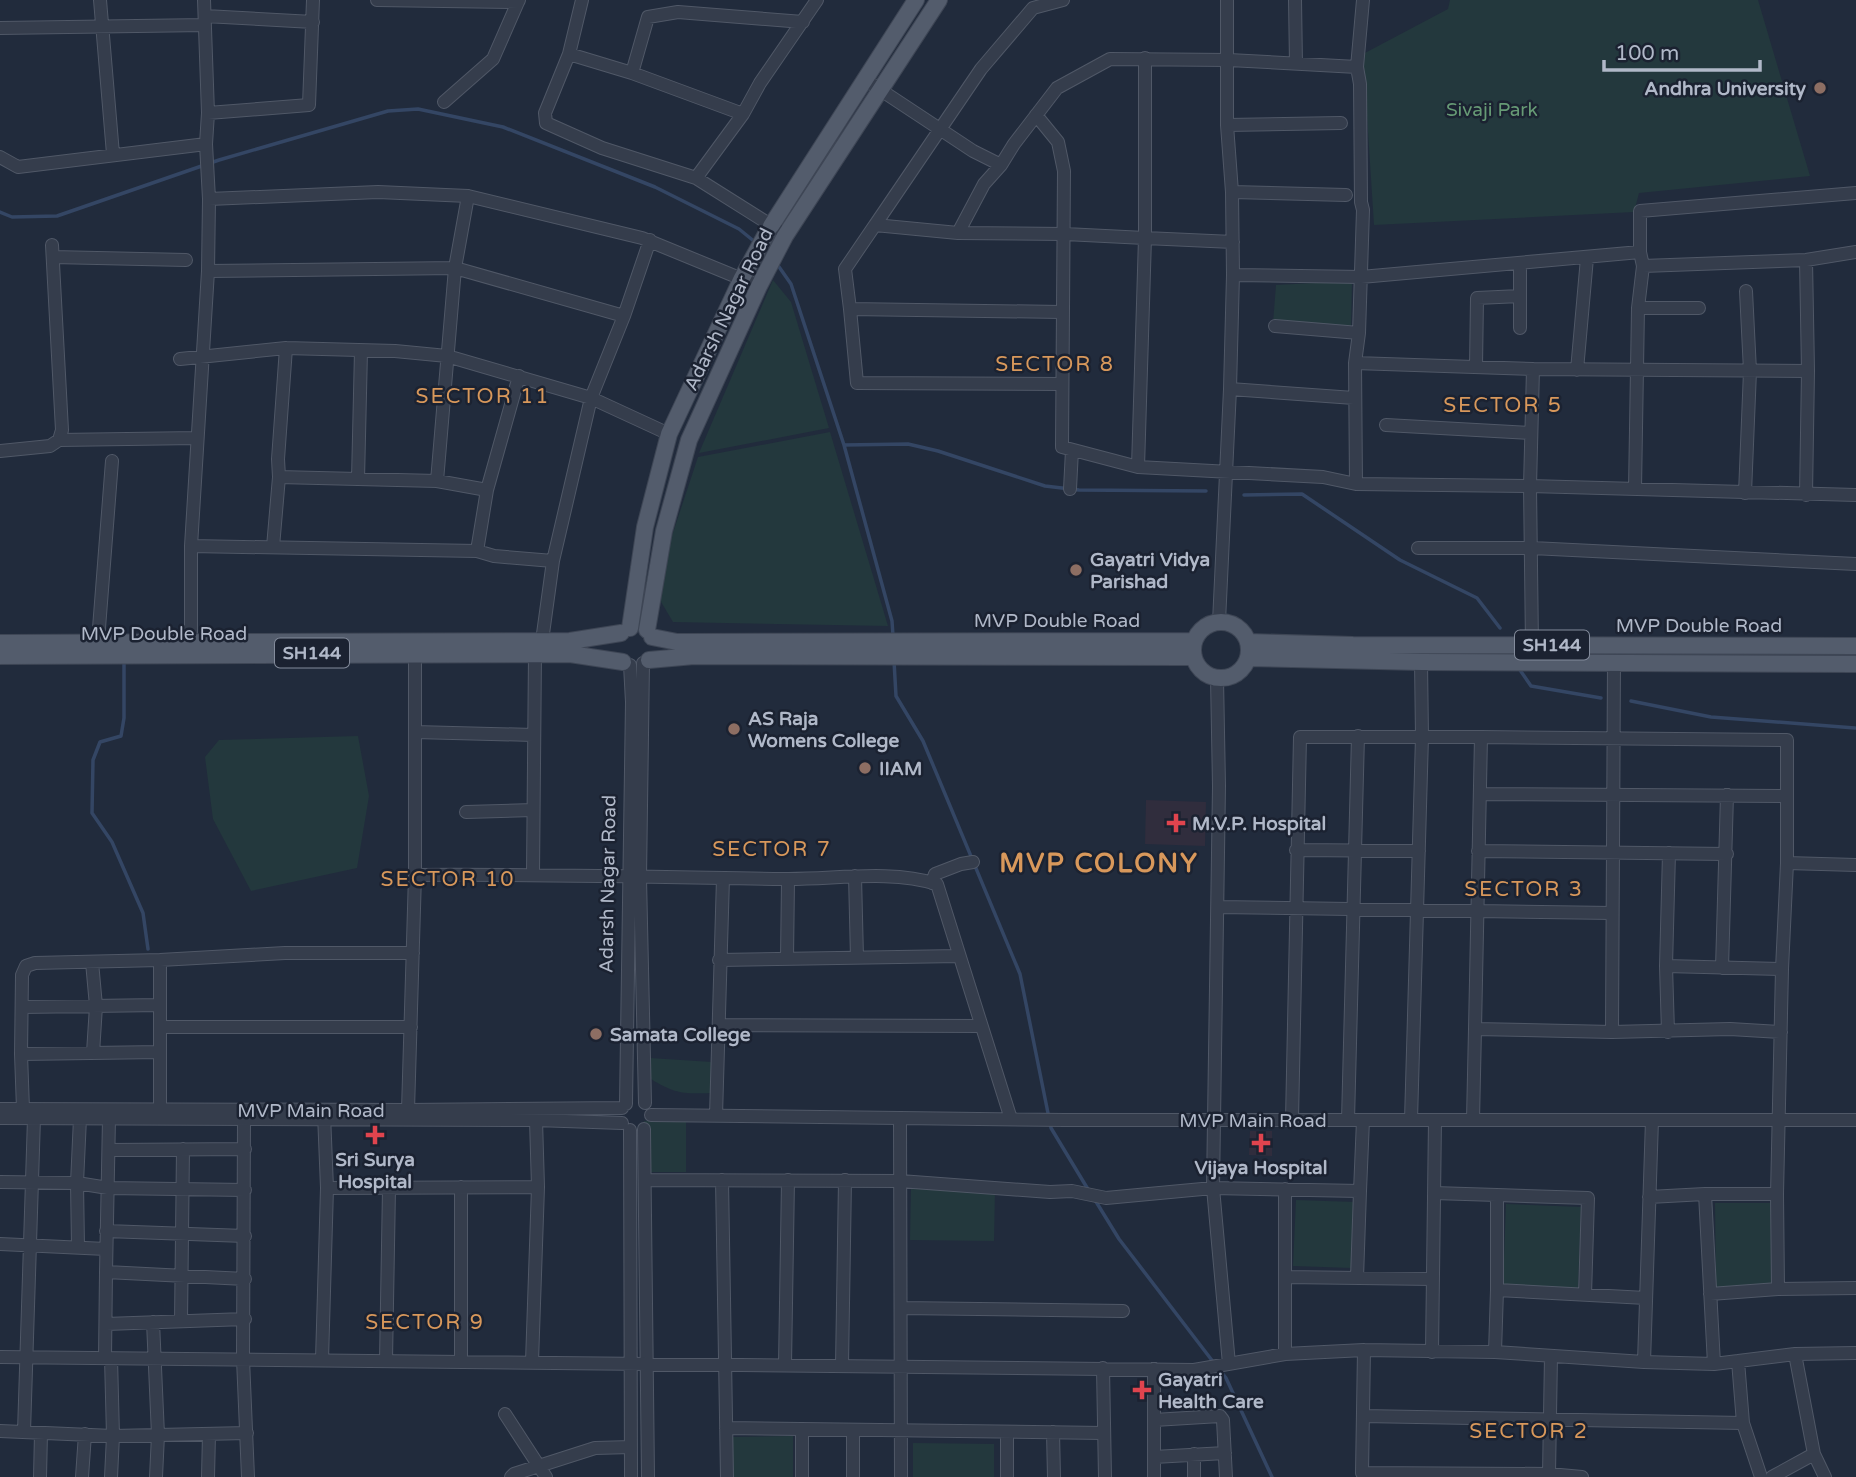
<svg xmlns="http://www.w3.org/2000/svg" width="1856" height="1477" font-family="'Varela Round',sans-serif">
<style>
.medical{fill:#302d3d}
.green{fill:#23383d}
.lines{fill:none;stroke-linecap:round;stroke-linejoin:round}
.stream{stroke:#344664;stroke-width:3.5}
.minor-casing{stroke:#505867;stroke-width:14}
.major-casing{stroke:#3e4655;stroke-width:18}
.minor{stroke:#353d4c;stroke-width:12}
.major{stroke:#535c6c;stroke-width:16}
.education-dot{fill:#8d6e63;stroke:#1b2231;stroke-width:2.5}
.health-dot{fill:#e0444e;stroke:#1b2231;stroke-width:2.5}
.labels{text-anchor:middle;stroke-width:5;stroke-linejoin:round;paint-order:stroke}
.shield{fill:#1b2231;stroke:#838b9b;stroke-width:2}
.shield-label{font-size:18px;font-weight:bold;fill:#b0b8c8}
.poi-label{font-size:19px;font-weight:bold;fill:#b0b8c8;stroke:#1b2231;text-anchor:start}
.park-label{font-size:19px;fill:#669a75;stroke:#1b2231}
.street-label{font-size:19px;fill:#b0b8c8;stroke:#1b2231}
.neighbourhood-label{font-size:21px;letter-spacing:2px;fill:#d8985b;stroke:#1b2231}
.district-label{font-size:26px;font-weight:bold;letter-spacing:2px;fill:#d8985b;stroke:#1b2231}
</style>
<rect width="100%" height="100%" fill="#212b3c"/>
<path class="medical" d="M1146,800L1206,802L1205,846L1145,844Z
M1250,1131H1272V1156L1249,1155Z"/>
<path class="green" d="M1450,0H1758L1810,176L1639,193L1634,212L1374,225L1363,54L1448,9Z
M773,280L791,302L829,428L699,453Z
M1352,281L1351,329L1273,323L1276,285Z
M830,432L888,626L673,622L654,590L698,457Z
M358,736L369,796L357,868L251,891L213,819L205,757L219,740Z
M650,1058L712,1062L711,1093C684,1094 675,1094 651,1079Z
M644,1121H686V1172H644Z
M911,1188L995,1189L994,1241L910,1240Z
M1296,1200L1355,1202L1352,1268L1293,1266Z
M1715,1203H1773L1774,1286L1716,1287Z
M1506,1204L1581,1207L1578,1289L1503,1286Z
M793,1436V1477H732V1437Z
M913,1443L994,1444V1477H913Z"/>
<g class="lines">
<path class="stream" d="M0,212L12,217L57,216L219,160L388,111L418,109L503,127L655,187L739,229L755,242
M777,264L791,284L844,445L892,621L893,636
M844,445L908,444L938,451L1045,486L1079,490L1206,491
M1244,495L1302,494L1400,560L1477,598L1500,628
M124,659V718L121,736L100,742L93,760L92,813L112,842L143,913L148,949
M894,661L896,696L923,741L1020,974L1051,1128L1089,1191
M1520,670L1531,686L1601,698
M1631,701L1711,717L1855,728
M1095,1200L1119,1239L1214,1363
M1219,1369L1226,1378L1272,1477"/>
<g class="minor-casing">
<path id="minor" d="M100,0L113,154
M377,0L518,2L519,0
M582,0L569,54L632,73
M1295,0L1296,64
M205,16L313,22
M0,28L205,25
M569,54L545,113L546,123L602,148L696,178L777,229
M864,79L973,151L1001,165
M444,102L493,59L518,2
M208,113L309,105L313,0
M743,114L632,73L648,17L678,12L803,22
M1036,115L1058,142L1064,171L1062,447L1138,467L1323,477L1356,484
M1227,125L1341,123
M0,157L18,167L206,144L208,113L204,0
M696,178L743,114L760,83L817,0
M1232,192L1346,195
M209,199L378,192L468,196L642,238L759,286
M875,225L981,69L1033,8L1063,0
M958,233L984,184L1001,165L1014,144L1057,88L1110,59L1229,60L1357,67
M1640,252V211L1856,193
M53,257L186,260
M1806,260L1808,371
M208,271L455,268L624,316
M1233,275L1361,277L1640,252L1643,266L1806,260L1856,252
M1638,308H1699
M850,309L857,383L1062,384
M1061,312L850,309L845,269L875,225L958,233L1065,234L1145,238V58
M1275,326L1359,333
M1520,328V264
M180,359L286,348L395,351L447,356L591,398L669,434
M1355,363L1359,333L1363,210L1361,202L1360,84L1357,67L1363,0
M1476,367L1477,298L1520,296
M1533,369L1808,371L1806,495
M1577,370L1587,258
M1230,389L1354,398
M1386,425L1531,433
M59,440L196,438
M0,451L50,446L59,440L62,430L52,245
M1138,467L1145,238L1233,242
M279,477L437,481L487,490
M358,479L361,351
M437,481L455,268L468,196
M1070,489L1072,450
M1635,489L1638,308L1643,266
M1745,493L1750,371L1746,291
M191,546L477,551L487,490L519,376
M273,547L279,477L278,459L286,348
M1418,548H1532L1856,564
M477,551L494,556L553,561
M1219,622L1230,389L1233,275L1232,192L1227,125V0
M98,641L112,461
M542,641L553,561L591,398L624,316L650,240
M1532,645L1530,486L1533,369L1355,363L1356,484L1530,486L1856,495
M191,650V546L208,271L209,199L206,144
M643,663L640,878L645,1103
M1217,678L1219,786L1213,1188L1360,1191L1363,1120
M415,732L533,735
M1480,794L1786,796
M466,812L533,810
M1296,850L1419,851
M1478,851L1727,854
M1787,863L1856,865
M533,874L535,654
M415,875C538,874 660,877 783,879C833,880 888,869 937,884L1011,1119
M855,876L857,958
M932,883L935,874L961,864L973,862
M1218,907L1612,913
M787,959L788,880
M719,960L959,956
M92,962L96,1006L93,1053
M1666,966L1782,969
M1722,968L1727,795
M22,1007L160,1005
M719,1025L981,1026
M160,1027H411
M1612,1032L1614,662
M1668,1032L1666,966L1669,853
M21,1054L22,975L26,966L35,963L160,960L285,953H413
M626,1104L632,702L630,665
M0,1109L408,1110L622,1108
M23,1109L21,1054L160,1052
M408,1110L415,875V648
M651,1115L1065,1120H1856
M716,1116L723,878
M160,1117V960
M0,1118L536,1120L622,1123
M109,1118L106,1272L245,1279
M900,1118L901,1477
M244,1119L243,1359L248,1477
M1292,1120L1300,737H1481
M1348,1120L1358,736
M1411,1120L1422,737L1421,662
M1473,1120L1475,1029
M644,1129L648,1477
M630,1130L631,1477
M109,1150L245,1149
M645,1180L900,1181L1050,1192L1072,1191L1106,1198L1213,1188L1229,1364
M722,1180L727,1477
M0,1182L77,1183L108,1188L245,1190
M327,1188L538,1187
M1434,1193L1497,1195V1290L1646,1298
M1777,1194L1778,1289L1856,1288
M1497,1195L1588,1198L1585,1295
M1649,1197L1705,1194
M106,1231L245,1236
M0,1244L106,1249
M78,1247L77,1183L80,1118
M1286,1277L1433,1279
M1357,1278L1360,1191
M1710,1294L1778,1289
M901,1308L1123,1311
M181,1321L183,1149
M153,1322L158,1435L156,1477
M106,1324L245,1319
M1364,1350L1362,1473L1549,1474L1551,1356
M1432,1352L1435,1120
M1495,1352L1497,1290
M1285,1354V1189
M1795,1354L1814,1454L1825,1477
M0,1357L1194,1370L1285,1354L1364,1350L1495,1352L1644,1362L1714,1364L1795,1354L1856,1353
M105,1358L106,1272
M111,1358L113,1436L111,1477
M322,1360L327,1188L324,1114
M386,1361L389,1188
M1738,1361L1743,1423
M461,1362V1187
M532,1362L538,1187L536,1120
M1644,1362L1652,1120
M1714,1364L1705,1194H1777L1782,969L1787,863V740L1481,737L1475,1029L1612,1032L1730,1029L1781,1032
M785,1365L788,1180
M842,1366L845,1180
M1103,1368L1105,1477
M505,1414L546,1477
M1363,1416L1743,1423L1761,1477
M1154,1420L1220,1416L1223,1420L1226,1477
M726,1428L1103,1433
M0,1431L113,1436L247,1433
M24,1432L34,1118
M1053,1432L1054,1477
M1194,1454V1477
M1154,1457L1225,1453
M1549,1474L1582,1477
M40,1477L41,1433
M82,1477L85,1434
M208,1477L209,1434
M511,1477L514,1474L595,1448L631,1447
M802,1477V1429
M853,1477V1430
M1007,1477V1432
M1154,1477V1369
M1772,1477L1814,1454"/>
</g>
<g class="major-casing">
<path id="major" d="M771,226L916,0
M1193 650a28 28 0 1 1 56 0a28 28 0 1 1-56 0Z
M630,628L645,527L669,434L742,278L766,234
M647,630L664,531L689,440L759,286L785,236L939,0
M652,637L677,642L1194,641
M1248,642L1353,645L1856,646
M0,643L570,641L621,633
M0,656L570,654L623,662
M1248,658L1421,662L1856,664
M649,660L694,656L1194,657"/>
</g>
<use href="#minor" class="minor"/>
<use href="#major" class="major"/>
</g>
<g class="education-dot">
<circle cx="1820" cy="88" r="7"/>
<circle cx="1076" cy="570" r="7"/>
<circle cx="734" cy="729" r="7"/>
<circle cx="865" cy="768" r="7"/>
<circle cx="596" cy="1034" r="7"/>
</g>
<g class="health-dot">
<path d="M1172.5 812.5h7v7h7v7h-7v7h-7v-7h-7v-7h7z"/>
<path d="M371.5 1124.5h7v7h7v7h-7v7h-7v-7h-7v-7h7z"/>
<path d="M1257.5 1132.5h7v7h7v7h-7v7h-7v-7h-7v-7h7z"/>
<path d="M1138.5 1379.5h7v7h7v7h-7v7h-7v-7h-7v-7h7z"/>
</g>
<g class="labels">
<g class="shield">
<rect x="1515" y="630.5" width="74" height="29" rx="5"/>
<rect x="275" y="638.5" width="74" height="29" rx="5"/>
</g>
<g class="shield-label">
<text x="1552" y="651">SH144</text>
<text x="312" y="659">SH144</text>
</g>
<g class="poi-label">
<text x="1806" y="95" text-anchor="end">Andhra University</text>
<text x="1090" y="566">Gayatri Vidya<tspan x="1090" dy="22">Parishad</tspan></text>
<text x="748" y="725">AS Raja<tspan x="748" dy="22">Womens College</tspan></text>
<text x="879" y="775">IIAM</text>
<text x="1192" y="830">M.V.P. Hospital</text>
<text x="610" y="1041">Samata College</text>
<text x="375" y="1166" text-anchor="middle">Sri Surya<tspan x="375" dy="22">Hospital</tspan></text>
<text x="1261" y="1174" text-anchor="middle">Vijaya Hospital</text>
<text x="1158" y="1386">Gayatri<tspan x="1158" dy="22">Health Care</tspan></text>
</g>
<g class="park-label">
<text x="1492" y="116">Sivaji Park</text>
</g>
<g class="street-label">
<text transform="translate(728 309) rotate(-64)" y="7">Adarsh Nagar Road</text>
<text x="1057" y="627">MVP Double Road</text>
<text x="1699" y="632">MVP Double Road</text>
<text x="164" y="640">MVP Double Road</text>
<text transform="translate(607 884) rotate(-89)" y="7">Adarsh Nagar Road</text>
<text x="311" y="1117">MVP Main Road</text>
<text x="1253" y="1127">MVP Main Road</text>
</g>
<g class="neighbourhood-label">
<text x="1055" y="371">SECTOR 8</text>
<text x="483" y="403">SECTOR 11</text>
<text x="1503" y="412">SECTOR 5</text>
<text x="772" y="856">SECTOR 7</text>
<text x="448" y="886">SECTOR 10</text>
<text x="1524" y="896">SECTOR 3</text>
<text x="425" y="1329">SECTOR 9</text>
<text x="1529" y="1438">SECTOR 2</text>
</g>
<g class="district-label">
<text x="1099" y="872">MVP COLONY</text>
</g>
</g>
<path d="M1604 60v10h156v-10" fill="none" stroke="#b0b8c8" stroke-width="3.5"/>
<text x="1615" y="60" font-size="21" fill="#b0b8c8" stroke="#1b2231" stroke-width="5" paint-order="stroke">100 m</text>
</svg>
